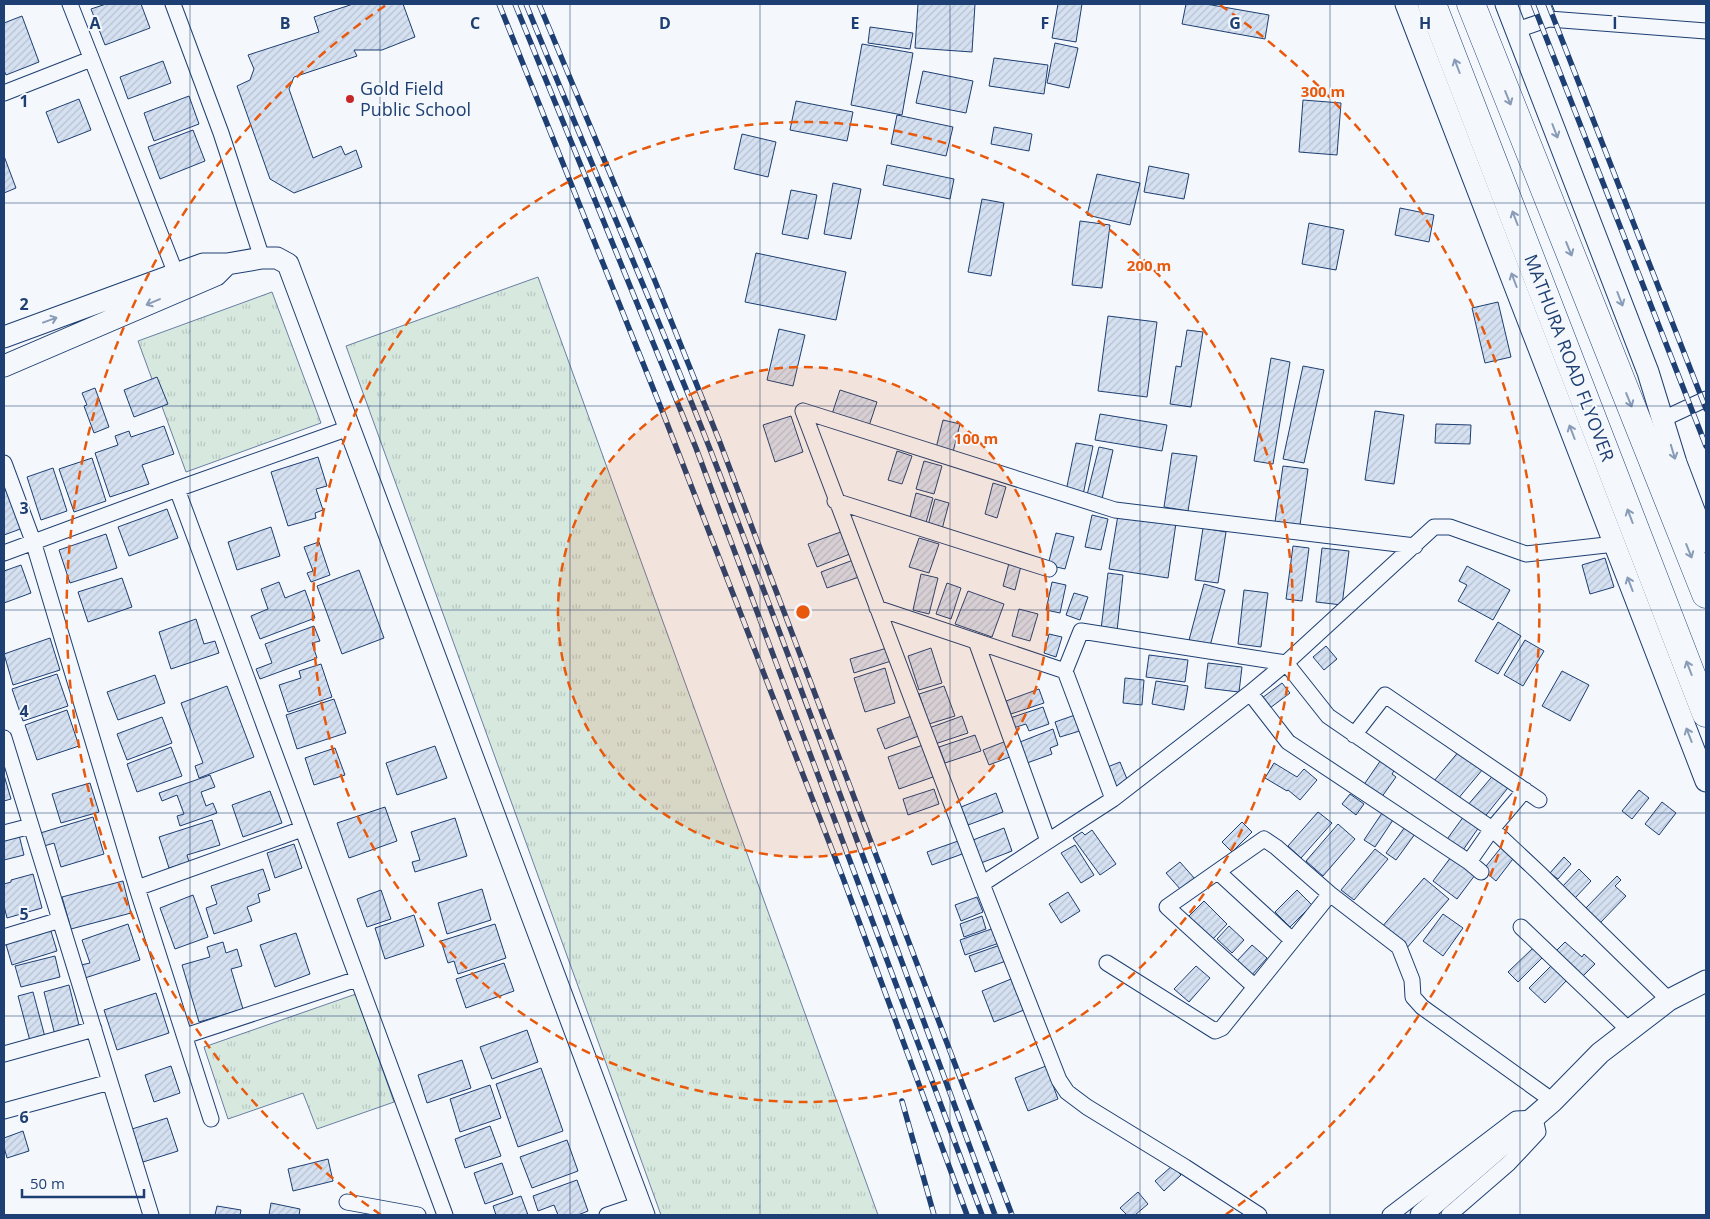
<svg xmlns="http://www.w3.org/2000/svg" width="1710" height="1219" font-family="'Open Sans',sans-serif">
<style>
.park{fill:url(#park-tufts);stroke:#687fa3}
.building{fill:url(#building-hatch);stroke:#1d3f73}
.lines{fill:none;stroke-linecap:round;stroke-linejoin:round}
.street-casing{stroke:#1d3f73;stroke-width:17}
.secondary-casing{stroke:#1d3f73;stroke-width:23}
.highway-casing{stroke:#1d3f73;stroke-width:29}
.street{stroke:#f4f7fb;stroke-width:15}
.secondary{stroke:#f4f7fb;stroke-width:21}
.highway{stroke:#f4f7fb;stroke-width:28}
.rail-casing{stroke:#1d3f73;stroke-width:5.5}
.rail{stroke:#f4f7fb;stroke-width:4;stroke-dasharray:11;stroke-linecap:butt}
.oneway{stroke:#889bb7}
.grid{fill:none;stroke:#1d3f73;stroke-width:1;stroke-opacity:0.55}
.ring{fill:none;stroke:#e8590c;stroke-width:2.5;stroke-dasharray:9 6}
.poi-dot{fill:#c62828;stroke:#f4f7fb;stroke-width:2}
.labels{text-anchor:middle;stroke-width:4;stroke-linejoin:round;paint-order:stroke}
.poi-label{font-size:18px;fill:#1d3f73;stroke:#f4f7fb;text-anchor:start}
.street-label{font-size:18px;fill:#1d3f73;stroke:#f4f7fb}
.grid-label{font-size:16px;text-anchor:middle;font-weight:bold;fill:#1d3f73;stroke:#f4f7fb;stroke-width:4;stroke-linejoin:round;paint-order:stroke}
.centre{fill:#e8590c;stroke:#f4f7fb;stroke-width:2.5}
.ring-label{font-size:15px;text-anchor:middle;font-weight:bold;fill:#e8590c;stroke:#f4f7fb;stroke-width:4;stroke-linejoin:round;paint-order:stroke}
</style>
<defs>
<pattern id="park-tufts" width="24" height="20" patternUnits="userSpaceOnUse" patternTransform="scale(1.25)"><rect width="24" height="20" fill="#d7e8df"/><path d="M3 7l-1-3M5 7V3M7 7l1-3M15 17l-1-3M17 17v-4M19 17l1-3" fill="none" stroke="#b8c8c3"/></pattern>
<pattern id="building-hatch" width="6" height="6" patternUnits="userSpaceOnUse" patternTransform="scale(1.25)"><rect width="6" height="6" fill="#d5e0f0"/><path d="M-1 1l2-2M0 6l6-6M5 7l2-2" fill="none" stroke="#b6c1d1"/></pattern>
</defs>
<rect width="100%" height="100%" fill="#f4f7fb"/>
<path class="park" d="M538,277L878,1215H661L346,346Z
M272,292L321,423L186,472L138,341Z
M356,994L394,1102L317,1129L303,1093L228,1119L204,1047Z"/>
<path class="building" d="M106,4H141L150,28L105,45L91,9Z
M353,4H403L415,37L382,50H354L357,56L294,77L289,89L313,158L341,146L345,155L356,150L362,167L294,193L270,179L237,86L250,80L254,69L248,55L319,32L314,17Z
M918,4H975L972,52L915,48Z
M1058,4H1082L1076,42L1052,38Z
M1186,4H1206L1269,15L1265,39L1182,24Z
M22,16L39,62L6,75L4,70V23Z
M870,27L913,33L910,49L868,43Z
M1055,43L1078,48L1069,88L1047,83Z
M862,44L913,53L902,115L851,105Z
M994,58L1048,65L1044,94L989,86Z
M163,61L171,83L128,99L120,77Z
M923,71L973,81L966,113L916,103Z
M189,96L199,124L154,141L144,113Z
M79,99L91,130L58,143L46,112Z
M1303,100L1341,103L1337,155L1299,152Z
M796,101L853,112L847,141L790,130Z
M897,115L953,127L946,156L891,144Z
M994,127L1032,134L1029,151L991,144Z
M193,130L205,161L160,179L148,147Z
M742,134L776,142L768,177L734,169Z
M4,156L16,188L4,193Z
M887,165L954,179L950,199L883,185Z
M1149,166L1189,174L1184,199L1144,192Z
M1097,174L1140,183L1130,225L1087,215Z
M833,183L861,189L851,239L824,234Z
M791,190L817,195L808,239L782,234Z
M982,199L1004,203L991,276L968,272Z
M1400,208L1434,215L1429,242L1395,235Z
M1080,221L1110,225L1102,288L1072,285Z
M1309,223L1344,230L1336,270L1302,264Z
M756,253L846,272L836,320L745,302Z
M1498,302L1511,357L1485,363L1472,308Z
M1108,316L1157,322L1147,397L1098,391Z
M779,329L805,335L793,386L767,380Z
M1187,330L1203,332L1191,407L1170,404L1176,366L1181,367Z
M1271,358L1290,362L1273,464L1254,461Z
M1303,366L1324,370L1304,463L1283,459Z
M157,377L168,404L134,417L124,390Z
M95,388L109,427L94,433L84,406L87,405L82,393Z
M840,390L877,402L869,426L832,414Z
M1375,411L1404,415L1394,484L1365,480Z
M1100,414L1167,425L1162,451L1095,440Z
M791,416L803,452L775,462L763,425Z
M943,420L960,424L953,452L936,448Z
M1436,424L1471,425L1470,444L1435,443Z
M164,426L174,454L142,465L149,484L110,497L95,453L118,445L115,436L129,431L131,437Z
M1076,443L1093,446L1083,495L1066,491Z
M1099,447L1113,450L1102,499L1087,495Z
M897,451L912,456L902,484L888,480Z
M1172,453L1197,456L1188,511L1164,507Z
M318,457L327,486L316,489L323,510L315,513L316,518L288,526L271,472Z
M92,458L106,501L74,512L59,469Z
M924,461L942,466L934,494L916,489Z
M1283,466L1308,469L1300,525L1275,522Z
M53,468L67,511L41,520L27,477Z
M993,483L1006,487L997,518L985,514Z
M8,488L23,528L4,535V490Z
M916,493L933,498L925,526L909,521Z
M935,499L949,503L941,533L927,529Z
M167,509L178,538L129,556L118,527Z
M1092,515L1108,519L1101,550L1085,547Z
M1118,515L1176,523L1168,578L1109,569Z
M271,527L280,556L237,570L228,542Z
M1203,528L1226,532L1218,583L1195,580Z
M846,530L855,552L817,567L808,544Z
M1056,533L1074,537L1065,569L1048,565Z
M106,534L117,568L70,583L59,550Z
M919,538L939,544L929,573L909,567Z
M319,542L330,575L311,582L307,573L313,571L304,547Z
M1293,546L1309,548L1302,601L1286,599Z
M1322,548L1349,551L1342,605L1316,602Z
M1605,558L1614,587L1590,594L1582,565Z
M856,559L862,576L827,588L821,572Z
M1009,563L1021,566L1015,590L1003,586Z
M21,565L31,593L4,603V571Z
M1467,566L1510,590L1493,620L1458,601L1467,585L1459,581Z
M359,570L384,638L342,654L317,586Z
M1108,573L1123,575L1117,631L1101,629Z
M921,574L938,578L929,614L913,610Z
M122,578L132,607L88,622L78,592Z
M279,582L285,598L305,590L315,618L260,639L251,616L268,609L261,589Z
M1052,582L1066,585L1060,613L1046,610Z
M947,583L961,588L951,619L936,614Z
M1204,584L1225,590L1210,646L1189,640Z
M1244,590L1268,593L1261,647L1238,644Z
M968,591L1004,604L992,637L955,624Z
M1074,593L1088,597L1080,620L1066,615Z
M1019,609L1038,614L1030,641L1012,636Z
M196,619L204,644L215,641L219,653L171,669L159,632Z
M1498,622L1521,636L1498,674L1475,661Z
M314,626L320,641L312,643L317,658L260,679L256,669L272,663L265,644Z
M1049,634L1062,637L1056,657L1044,653Z
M50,638L60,670L13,685L4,654Z
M1525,640L1544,651L1523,686L1504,675Z
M1326,646L1337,659L1324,670L1313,657Z
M887,648L891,661L854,673L850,659Z
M931,648L942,683L919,690L908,656Z
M1149,655L1188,660L1185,682L1146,677Z
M1208,663L1242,667L1239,692L1205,688Z
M321,664L332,697L288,712L279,685L301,678L299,671Z
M885,668L895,703L865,712L854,678Z
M1562,671L1589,685L1570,721L1542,706Z
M57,674L68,706L23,721L12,689Z
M155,675L165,703L118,720L107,692Z
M1125,678L1144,680L1142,705L1123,703Z
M1156,681L1188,686L1184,710L1152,704Z
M1282,683L1290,693L1270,708L1262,698Z
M227,686L254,757L199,778L195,766L203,763L181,703Z
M944,686L955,716L929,724L919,694Z
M1039,689L1044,703L1011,714L1006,701Z
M334,699L346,733L297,749L286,715Z
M1043,707L1049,724L1029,731L1026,724L1013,728L1010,718Z
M67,710L79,746L37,760L25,725Z
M1078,714L1083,730L1060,737L1055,722Z
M914,715L921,735L885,749L877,729Z
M962,716L968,733L935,744L929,728Z
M162,717L172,743L127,760L117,734Z
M1053,729L1058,745L1050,748L1052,754L1027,763L1020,742Z
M975,735L981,751L945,763L939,747Z
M1009,740L1015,755L989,765L983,750Z
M923,745L933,777L899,789L888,757Z
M435,746L447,778L397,795L386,763Z
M171,747L182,776L137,792L127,764Z
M335,748L345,775L314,785L305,758Z
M1460,750L1483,769L1457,800L1434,781Z
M1383,757L1397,766L1392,774L1396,777L1381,798L1363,786Z
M1120,762L1129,784L1113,790L1105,768Z
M1274,763L1297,777L1304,769L1317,780L1300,800L1288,790L1287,791L1265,778Z
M1496,772L1511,784L1483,819L1467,806Z
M4,775L11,799L4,801Z
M210,775L215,787L201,792L206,806L213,803L217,813L180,826L177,816L184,814L177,795L162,801L159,793Z
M90,783L99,812L61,823L52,794Z
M934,789L939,804L908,815L903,799Z
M1639,790L1649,798L1632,819L1622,811Z
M270,791L282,823L243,837L232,805Z
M996,793L1003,812L968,825L961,807Z
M1350,794L1364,804L1356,815L1342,804Z
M1662,802L1676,813L1659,835L1645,824Z
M385,807L397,841L349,858L337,823Z
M1318,812L1332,823L1301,858L1288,846Z
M1382,813L1393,820L1375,847L1364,840Z
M1464,816L1479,827L1461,853L1445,842Z
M93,817L104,854L61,867L54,843L41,847L37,834Z
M455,818L467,856L415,872L412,862L420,860L411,832Z
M212,820L220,845L187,855L189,862L169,868L159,837Z
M1242,822L1252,832L1232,852L1222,842Z
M1338,824L1355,839L1323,876L1306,861Z
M1405,827L1415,834L1396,860L1386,853Z
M1004,828L1012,851L981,863L973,840Z
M1092,830L1116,864L1100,875L1073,838L1082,832L1085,835Z
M19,835L24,855L4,860V840Z
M961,840L965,853L932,865L927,852Z
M294,844L302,868L275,878L267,853Z
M1075,845L1094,875L1081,883L1061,853Z
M1503,845L1516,855L1496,881L1483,870Z
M1375,849L1388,859L1354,900L1341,890Z
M1451,857L1475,875L1457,899L1433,881Z
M1564,857L1571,864L1558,879L1550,873Z
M1180,862L1195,879L1181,890L1166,873Z
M263,869L270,890L258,894L260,902L247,907L252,921L214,934L206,908L217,904L211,886Z
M1579,869L1591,881L1575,898L1562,887Z
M33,874L42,908L7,918L4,906V884L11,882V880Z
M1617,876L1621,880L1615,886L1626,896L1600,923L1586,908Z
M1424,878L1449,899L1406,949L1381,928Z
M123,881L131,913L71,929L62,897Z
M482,889L491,920L447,934L438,903Z
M381,890L391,919L367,927L357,899Z
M1297,890L1312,905L1290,927L1275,912Z
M1068,892L1080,911L1061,923L1049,904Z
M193,895L208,937L175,949L160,908Z
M977,897L983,912L961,921L955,905Z
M1204,901L1227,924L1212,940L1189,916Z
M1443,914L1463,928L1443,956L1423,941Z
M414,915L424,946L385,959L375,928Z
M982,916L986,929L964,937L960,924Z
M128,924L140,960L85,978L81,965L90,963L82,940Z
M495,924L506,958L458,974L454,961L448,963L441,941Z
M1229,926L1244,940L1232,953L1217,939Z
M997,927L1002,942L965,955L960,940Z
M50,928L57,951L12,965L5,941Z
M296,933L310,974L275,987L260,945Z
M223,942L226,953L237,949L242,966L231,969L243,1009L199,1022L182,965L210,957L207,947Z
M1565,942L1582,957L1584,954L1595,964L1581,978L1554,953Z
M1000,945L1006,961L975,972L969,956Z
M1252,945L1267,958L1251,976L1236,962Z
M1533,948L1543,957L1518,982L1508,972Z
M55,956L60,977L21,987L15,966Z
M504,963L514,991L466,1008L456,979Z
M1552,965L1567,980L1545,1003L1529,988Z
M1196,966L1210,978L1189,1002L1174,989Z
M1011,979L1024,1010L994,1022L982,991Z
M69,985L80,1029L55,1035L44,992Z
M33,992L45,1037L30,1041L18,996Z
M156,993L169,1033L117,1050L104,1010Z
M527,1030L538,1062L492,1079L480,1047Z
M462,1060L471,1088L427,1103L418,1075Z
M171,1066L180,1093L154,1102L145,1075Z
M1046,1066L1058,1099L1028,1111L1015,1078Z
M541,1068L563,1131L518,1147L496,1084Z
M490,1085L501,1118L460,1132L450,1099Z
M167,1118L178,1151L143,1162L132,1129Z
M490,1126L501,1156L465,1168L455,1139Z
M23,1131L29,1151L7,1158L4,1147V1138Z
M567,1140L578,1171L532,1188L520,1157Z
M328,1159L333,1181L293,1191L288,1169Z
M502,1163L513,1194L485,1204L474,1173Z
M1172,1166L1181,1175L1164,1191L1155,1181Z
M577,1180L588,1211L578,1215H558L554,1205L538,1211L533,1196Z
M1138,1192L1148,1204L1135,1215H1127L1120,1208Z
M521,1196L528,1215H496L493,1206Z
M271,1203L300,1209L299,1215H269Z
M217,1206L241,1210L240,1215H215Z"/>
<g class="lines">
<g class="street-casing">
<path id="street" d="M70,4L176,274L178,282
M173,4L221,133L262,258
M1543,4L1549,19
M1517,30L1549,19L1706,31
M4,93L91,59
M803,411L982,884L1059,1080L1067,1092L1087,1107L1185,1167L1259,1215
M803,411L1115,510L1415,546
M1663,419L1706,399
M4,463L33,541L137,888L211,1119
M177,489L445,1215
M835,501L1049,569
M4,553L177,489L349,428
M877,608L1065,671
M976,641L1048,841
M1250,693L1288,742L1469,862L1481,872
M1354,735L1385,695L1539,800
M4,738L151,1215
M1113,799L1065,671L1081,631L1286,663L1328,716L1492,829L1539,873L1669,1000
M4,833L31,826
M1469,862L1492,829L1525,790
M1218,872L1292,940
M982,884L1113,799L1250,693L1286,663L1434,527H1450L1526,554L1615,544
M137,888L302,829
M1521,927L1629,1030
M4,937L60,920
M1107,963L1215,1031L1222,1028L1330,894
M1254,986L1167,907L1264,839L1276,847L1330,894L1399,947L1412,980L1413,997L1422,1007L1553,1101
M185,1036L357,979
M4,1054L94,1029
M4,1111L110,1082
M347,1202L418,1215
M607,1215L640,1204
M1390,1215L1516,1119L1535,1118L1538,1132L1509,1163L1449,1215"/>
</g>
<g class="secondary-casing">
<path id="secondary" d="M1406,4L1706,781
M1506,4L1648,372L1676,463L1706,542
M4,337L203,264H227L262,258H277L288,264L644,1215
M4,366L216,275L227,264
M1421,1215L1553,1101L1600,1053L1669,1000L1706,981"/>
</g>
<g class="highway-casing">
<path id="highway" d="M1432,4L1706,713
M1471,4L1706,594"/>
</g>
<use href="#street" class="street"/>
<use href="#secondary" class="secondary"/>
<use href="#highway" class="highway"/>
<g class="rail-casing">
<path id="rail" d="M499,4L663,413L843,878L967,1215
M515,4L696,448L982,1215
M526,4C585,151 650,296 708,444C807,700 900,958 995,1215
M539,4L655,281L719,440L1012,1215
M1533,4L1706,446
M1548,4L1706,409
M902,1101L934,1215"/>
</g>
<use href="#rail" class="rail"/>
</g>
<defs><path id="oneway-shaft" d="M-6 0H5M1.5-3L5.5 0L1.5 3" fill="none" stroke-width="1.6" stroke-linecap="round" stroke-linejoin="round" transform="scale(1.25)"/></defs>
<g class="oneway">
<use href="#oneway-shaft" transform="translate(1457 66) rotate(-111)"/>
<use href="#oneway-shaft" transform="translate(1508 98) rotate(68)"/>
<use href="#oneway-shaft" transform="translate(1555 131) rotate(69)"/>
<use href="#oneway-shaft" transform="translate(1515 218) rotate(-111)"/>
<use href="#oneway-shaft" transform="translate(1569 249) rotate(68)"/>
<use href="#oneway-shaft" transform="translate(1514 280) rotate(-111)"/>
<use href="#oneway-shaft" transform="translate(1620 299) rotate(69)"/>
<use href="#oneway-shaft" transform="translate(153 302) rotate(157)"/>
<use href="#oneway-shaft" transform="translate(50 320) rotate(-20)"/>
<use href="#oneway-shaft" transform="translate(1629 400) rotate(68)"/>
<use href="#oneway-shaft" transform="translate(1572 432) rotate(-111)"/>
<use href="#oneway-shaft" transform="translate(1673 452) rotate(73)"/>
<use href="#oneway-shaft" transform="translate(1630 516) rotate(-111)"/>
<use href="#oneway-shaft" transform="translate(1689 551) rotate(68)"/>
<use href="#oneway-shaft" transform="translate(1630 584) rotate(-111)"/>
<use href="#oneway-shaft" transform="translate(1689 668) rotate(-111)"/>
<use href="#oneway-shaft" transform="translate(1689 735) rotate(-111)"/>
</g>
<path class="grid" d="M190,4V1215M380,4V1215M570,4V1215M760,4V1215M950,4V1215M1140,4V1215M1330,4V1215M1520,4V1215M4,203H1706M4,406H1706M4,610H1706M4,813H1706M4,1016H1706"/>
<circle cx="803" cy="612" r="245" fill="#e8590c" fill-opacity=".12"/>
<g class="ring">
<circle cx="803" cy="612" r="245"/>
<circle cx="803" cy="612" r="490"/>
<path d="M381 1215A736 736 0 0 1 386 5M1220 5A736 736 0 0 1 1225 1215"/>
</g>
<circle class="poi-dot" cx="350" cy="99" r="5"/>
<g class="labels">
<g class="poi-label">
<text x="360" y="95">Gold Field<tspan x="360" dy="21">Public School</tspan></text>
</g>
<g class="street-label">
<text transform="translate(1569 358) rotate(69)" y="6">MATHURA ROAD FLYOVER</text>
</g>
</g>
<g class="grid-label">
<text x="95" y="29">A</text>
<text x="285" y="29">B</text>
<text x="475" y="29">C</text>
<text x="665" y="29">D</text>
<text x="855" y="29">E</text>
<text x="1045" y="29">F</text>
<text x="1235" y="29">G</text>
<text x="1425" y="29">H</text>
<text x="1615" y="29">I</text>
<text x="24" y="107">1</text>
<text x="24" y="310">2</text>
<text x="24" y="514">3</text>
<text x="24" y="717">4</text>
<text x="24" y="920">5</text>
<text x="24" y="1123">6</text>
</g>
<circle cx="803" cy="612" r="8" class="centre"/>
<g class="ring-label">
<text x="1323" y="97">300 m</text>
<text x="1149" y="271">200 m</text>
<text x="976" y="444">100 m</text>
</g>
<rect width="1710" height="1219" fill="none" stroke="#1d3f73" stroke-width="10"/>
<path d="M22 1189v8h122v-8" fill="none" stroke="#1d3f73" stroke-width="2.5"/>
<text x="30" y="1189" font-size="15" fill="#1d3f73" stroke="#f4f7fb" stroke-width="4" paint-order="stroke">50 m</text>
</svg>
